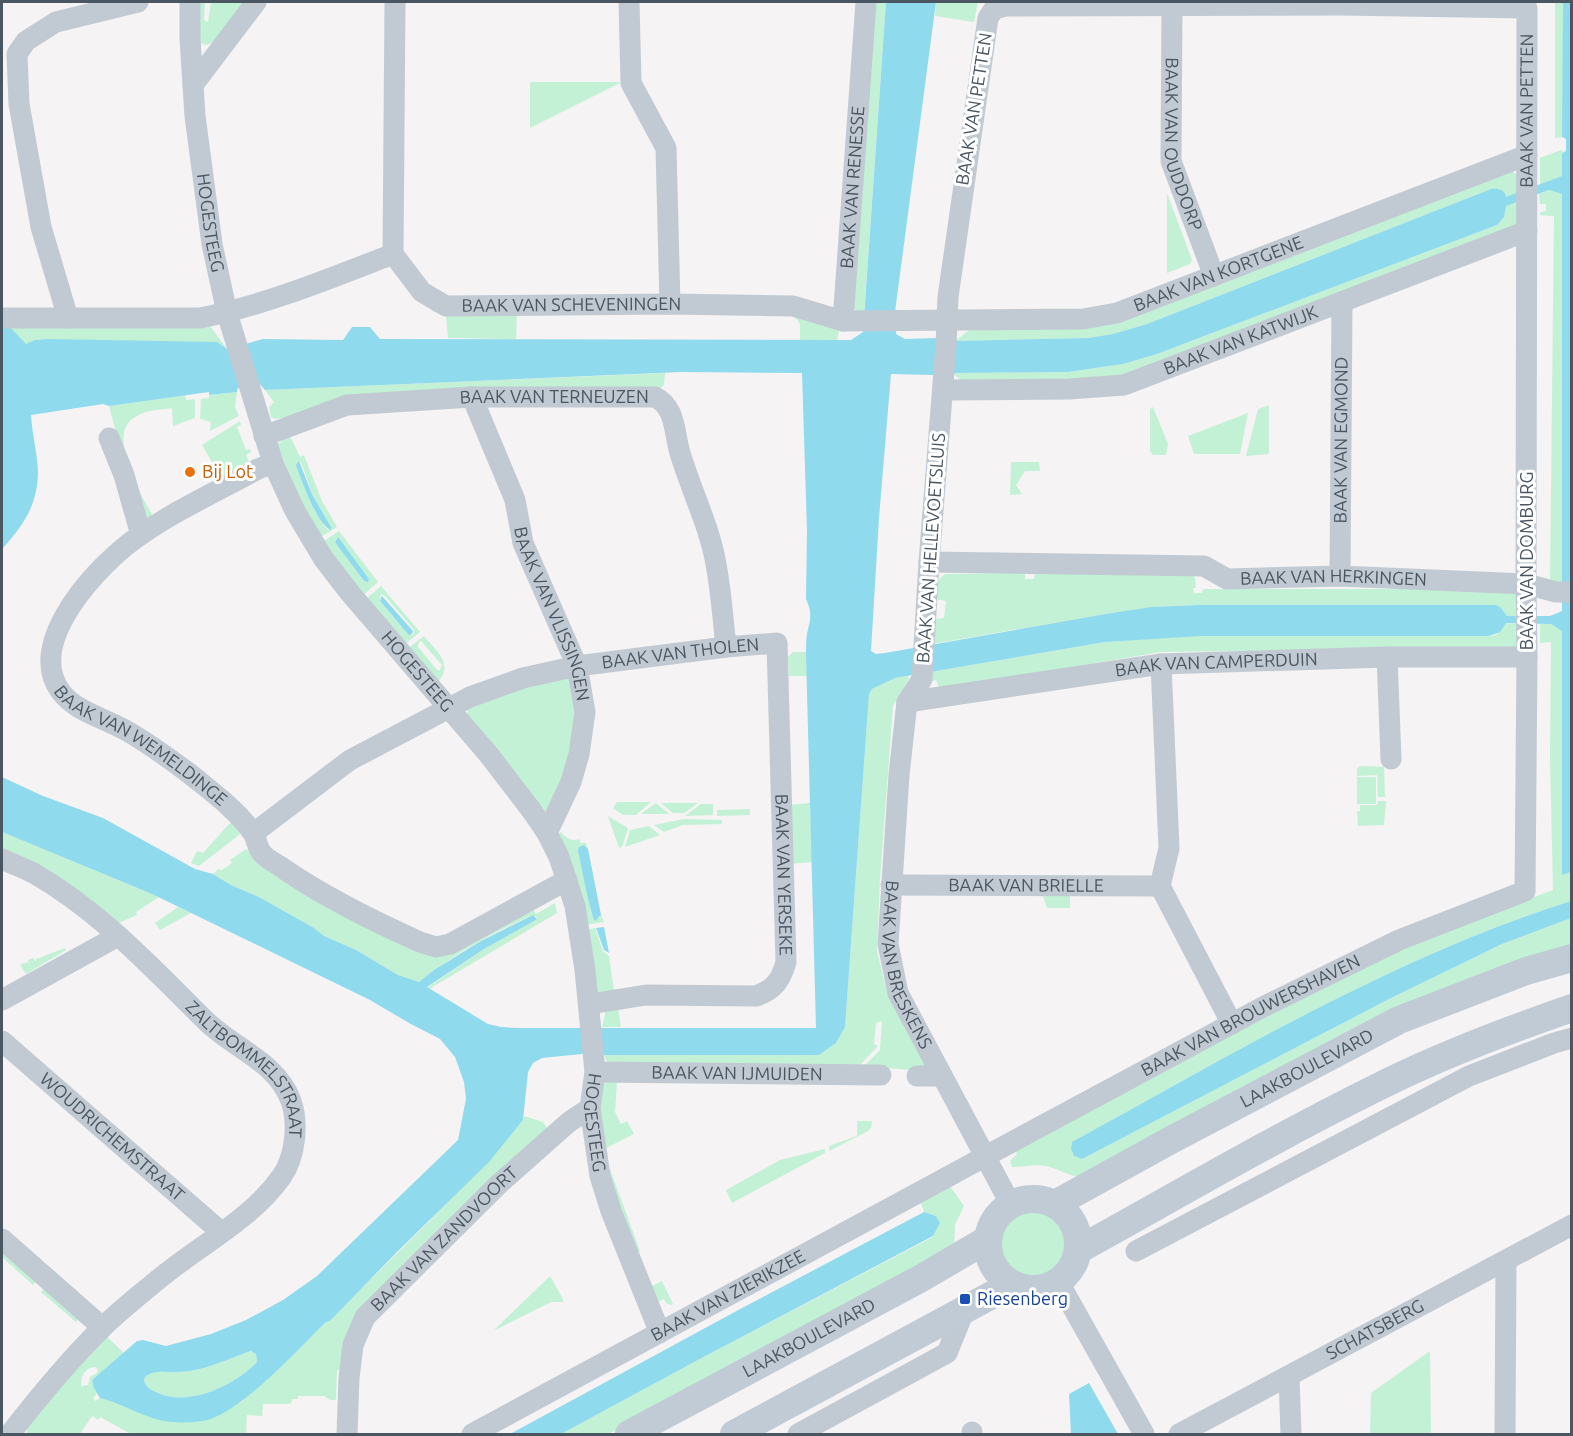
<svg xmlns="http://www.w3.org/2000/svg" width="1573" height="1436" font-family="Ubuntu,sans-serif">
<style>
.green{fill:#c3f1d5;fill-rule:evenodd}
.water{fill:#90daee;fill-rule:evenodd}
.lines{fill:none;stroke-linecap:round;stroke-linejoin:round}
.street{stroke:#c1cad2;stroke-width:21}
.secondary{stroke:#c1cbd6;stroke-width:28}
.food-dot{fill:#e8710a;stroke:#fff;stroke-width:2}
.transit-dot{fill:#1a4fb4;stroke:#fff;stroke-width:2}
.labels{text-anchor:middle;stroke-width:6;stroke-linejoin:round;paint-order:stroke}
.street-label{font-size:18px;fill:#4a5661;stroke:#fff}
.food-label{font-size:18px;fill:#c56008;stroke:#fff;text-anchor:start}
.transit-label{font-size:18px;fill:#164399;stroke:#fff;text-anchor:start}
</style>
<rect width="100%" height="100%" fill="#f5f3f3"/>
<path class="green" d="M197,2H205L204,20L208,22L211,2H243L215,41L207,45L200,43Z
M872,2H886L864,314L856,311L853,307Z
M936,2H978L974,22L935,16Z
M1555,2H1563V125L1562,137L1555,138Z
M530,82H622L530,128Z
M1561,150L1563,151L1562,176L1540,185V158Z
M1510,170L1518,175V193L1505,198L1503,192L1499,189H1491L1147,324L1114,334L1088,338L955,341V339H958L973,327H1067Z
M1550,190L1562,194V583H1550L1554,216L1540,215V212L1546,211V204H1540L1539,194Z
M1167,193L1192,260L1190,264L1167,273Z
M1517,201L1518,226L1120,378L965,383L952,373L1068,372L1123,364L1157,354L1497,225L1505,206Z
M428,309L447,314H517L516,339L448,338L446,317Z
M795,317L840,327L837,340H800V324Z
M9,326H210L227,349L48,339L35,340L26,345Z
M665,373L664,385L659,389L283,421L281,418L276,419L271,417L269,407L274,402L265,390Z
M237,392L235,407L239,416L210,431L211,422L200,419L201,399L209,398V395Z
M185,395L186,400L195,399V418L173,426L172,408C159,410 142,410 131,420C108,440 144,500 155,520L145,519L125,466L109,406Z
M1269,405V454L1246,456L1258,409Z
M1153,407L1168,444L1166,455H1153L1150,451V409Z
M1248,413L1240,454H1194L1188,436Z
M240,421L241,425L237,427L246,450L250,449L251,452L246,455L249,462L216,483L211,473L216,469L202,445Z
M290,436L300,457L304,455L322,501L337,527L319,538L310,523L277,444ZM301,462L312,493L331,527L328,530L325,527L311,502L296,465Z
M1011,462H1039L1040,471H1025L1016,485L1022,494L1010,495Z
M339,531L378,582L362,596L322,542ZM338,538L369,579L364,581L336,542L335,540Z
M1025,573V579H1034L1035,573H1192L1195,578L1196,588H1193L1194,593H1202L1203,589H1515L1519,616H1507L1496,605H1198L1152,607L1105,614L932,644L935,619L944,618L946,601L936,599C937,589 935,579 946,574Z
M381,586L420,632L404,645L365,600ZM381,594L385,596L414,630L413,635L407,633L380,601Z
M1506,623L1518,624V647L1161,652L940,689L936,680L932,681L930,672L1105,642L1175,636H1489L1496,635Z
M1540,624H1551L1562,630V874L1571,872V901C1394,957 1234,1053 1073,1142L1071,1149L1074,1156L1082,1159L1391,998L1502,944L1571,918V950L1078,1176C1067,1176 1057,1168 1046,1166C1034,1164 1023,1167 1012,1167L1010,1161L1017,1154L1015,1148L1401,946L1553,890L1550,759L1551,642L1540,643Z
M424,636C436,651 455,664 437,683L407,649ZM421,641L442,665L440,670H437L418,647L419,642Z
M793,652H806L807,676H789L788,657Z
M566,675L573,680L576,710L572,736L563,778L546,812L467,717L468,708L472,704Z
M908,676L909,678L893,706L880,879L877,951L886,988L929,1065L923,1071L864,1066L880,1050L882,1021L876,1023L874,1044L877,1045V1047L859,1066H609L604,1055H819L836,1043L845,1027L869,693L872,689L895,678Z
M1360,766L1384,767L1385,797H1378L1377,775L1357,776V769Z
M1357,777H1376V804H1357Z
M1378,801H1386L1384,825L1358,826L1357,811H1360V805H1377Z
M617,802H651L636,815H623L613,808Z
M656,803L669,814H641Z
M661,803H698L684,813H673Z
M810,803L812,862L790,864L788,805Z
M701,804H713V815L685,816Z
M750,809V815L717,816V810Z
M608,816L628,828L622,847L619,848Z
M684,819L722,820V824L683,825L664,832L654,825Z
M232,823L240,833L239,835L199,866L191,863L197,851L203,853L229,824Z
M649,826L660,835L625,847L630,830Z
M2,832L152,894L159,897L136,912L137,915L116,924L2,851Z
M561,832C566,838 571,842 580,839V843H586L588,849L584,845L591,913L599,918L601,915L604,922L585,925L557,837Z
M246,849L277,872L434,953L532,907L536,914L555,903L557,913L429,989L427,988L484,949L534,921L537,919L536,916H530C491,934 452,955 419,982L398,975L356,950L323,936L314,928L259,897L231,885L213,874L218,869L222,870L232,863L230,860Z
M1043,896H1070V908H1047Z
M178,907L191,913L160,930L155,923Z
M595,928L603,951L609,956L614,991L597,992L586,930Z
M65,948L66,950L26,974L20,965L27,962L29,964L28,960L33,958L36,961V959Z
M618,1008L621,1027H602L606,1010Z
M609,1080H617L615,1112L621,1124L627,1121L634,1134L606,1148L608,1155L604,1157L599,1111L603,1085Z
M524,1116L543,1122L549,1131L429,1241L342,1370H337L336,1400H330L324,1396H298V1399H292L291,1403L288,1404H263L262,1416L247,1415L246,1434H131L100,1417L98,1420L92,1416L80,1434H27V1427L103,1333L124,1353L92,1380L97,1394L93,1398L95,1401L100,1398L113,1401L146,1415L241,1402L325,1323L331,1320C395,1253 465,1191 523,1120ZM94,1367L97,1368L98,1372L90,1377L88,1385L81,1386C81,1377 83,1369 94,1367Z
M857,1121H872L871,1128L868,1131L829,1151V1146L857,1136Z
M825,1149V1153L732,1203L726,1190L780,1160Z
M610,1169L640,1251L635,1253L606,1171Z
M950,1186L964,1206L955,1225L954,1246L635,1423L607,1434H561L696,1361L933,1237L939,1223L936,1216L924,1212L920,1200Z
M998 1244a35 35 0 1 1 70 0a35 35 0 1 1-70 0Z
M2,1250L37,1280L33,1285L2,1257Z
M550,1276L563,1299V1302H551L493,1331Z
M662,1281L673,1304L671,1305L666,1303L664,1299L655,1303L648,1288Z
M45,1287L80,1318L76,1322L41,1292Z
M252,1351L256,1354L257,1362C234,1385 190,1407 158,1393C151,1390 147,1388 144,1381L145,1377C156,1369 165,1373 177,1372C203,1372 227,1359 252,1351Z
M1430,1351L1431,1434H1370L1371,1393Z"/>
<path class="water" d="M886,2H936L895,312L896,334L905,339L937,338L955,341L1088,338L1113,334L1147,324L1491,189C1499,188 1505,190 1506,197L1562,176V153L1566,151V139L1562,137L1563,2H1571V872L1562,875V631L1551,624L1506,623L1500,632L1489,636H1201L1105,642L895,678L872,689L869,694L845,1027L836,1043L819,1055H604L602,1052L542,1058L533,1063L528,1072L523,1120L489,1162L396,1253L331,1320L325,1323C295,1352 249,1404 211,1419C202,1422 185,1423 174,1422C148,1421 125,1404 100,1398L94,1388L92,1380L137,1341L143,1340L166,1346L211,1334L246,1320L283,1300L317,1276L458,1140L466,1099L464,1082L455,1057L440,1039L409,1023L370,1000L152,894L2,832V777L43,796L103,818L195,869L213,874L231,885L259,897L314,928L324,936L356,950L398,975L419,982L434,970L481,941L533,915L537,919L534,921L484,949L427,987L488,1024L501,1027L519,1028H816L806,655C806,648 806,640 807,634C810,620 813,614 806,599L807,531L802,373L681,372L265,390L257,381L238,388L237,392L209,395V392L109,406L103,404L31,415C32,433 37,452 38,471C38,504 24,525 2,549V311L9,326L26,344L35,340L48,339L217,342L227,349L263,339L343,340L352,327H370L380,339L851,340L863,332ZM1549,190L1562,194V611L1550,616H1507L1500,607L1496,605H1198L1151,607L1105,614L885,653L876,654L871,651L879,518L891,374L934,375L952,373L1068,372L1123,364L1157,354L1497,225L1504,217L1506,206ZM251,1351L256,1354L257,1362C235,1385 190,1407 158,1393C151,1390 147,1388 144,1381L145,1377C156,1369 165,1373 177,1372C203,1372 227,1359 251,1351Z
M299,461L312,494L331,527V530C318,526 301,479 296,465Z
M338,537L369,579L368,582L364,581L335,542Z
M382,596L413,631L412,634L409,635L407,633L380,601Z
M584,845L588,849L601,915L595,921C590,914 581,863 578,851L579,847Z
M1571,901V918L1502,944L1391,998L1082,1159L1074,1156L1071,1149L1072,1142C1234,1053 1394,957 1571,901Z
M604,927L609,953L604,950L596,928Z
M924,1212L936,1216L940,1223L933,1236L696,1361L561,1434H510L742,1308Z
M1089,1383L1118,1434H1071L1069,1394Z"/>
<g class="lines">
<g class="street">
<path id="s1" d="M190,2V39L195,116L212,244L227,313L273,463L295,511L323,558L350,593L489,755L532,811L547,833L559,857L575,906L585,970L595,1072L590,1108L600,1176L611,1211L660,1333"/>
<path id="s2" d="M395,2L393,254L422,292L446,306L670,304L793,306L843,321L1083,319L1117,313L1527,155"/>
<path d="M629,2L631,83L666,148L670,304"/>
<path id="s3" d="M1172,6L1171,161L1214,276"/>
<path d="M193,85L256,2"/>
<path d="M2,318H200C266,305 331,278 393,254"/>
<path d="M68,318L41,227L19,104L17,54L26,41L56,22L138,2"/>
<path id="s4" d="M843,321L866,2"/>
<path id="s5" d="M943,390L1069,389L1124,385L1527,231"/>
<path id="s6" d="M472,397L515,500L523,543L577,666L585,712L579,754L571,782L547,833"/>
<path id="s7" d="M264,436L347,405L472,397H655C676,407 674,433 680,453C691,490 709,525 716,564C721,591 723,619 726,647"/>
<path d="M109,438L124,475L141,535"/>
<path id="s8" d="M273,463L258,469C218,491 176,510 139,536C101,562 23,642 61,692C76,712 105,718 127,731C148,743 170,759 190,774C212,792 237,810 253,833C257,839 257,848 262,853C267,860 278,864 284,869C326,898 373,921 420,942L436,947L450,944L567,880"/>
<path id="s9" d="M929,562L1204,566L1227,579L1340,576L1526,584L1556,592H1572"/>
<path id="s10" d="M1340,576L1342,302"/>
<path d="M1387,657L1391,759"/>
<path id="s11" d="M907,702L1161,664L1387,657H1527"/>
<path id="s12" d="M254,833L350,760L470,697L523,678L577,666L726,647L777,643L786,962C781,980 774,990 756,996L646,995L590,1004"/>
<path id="s13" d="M2,859C12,864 24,868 35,874C101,912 153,969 207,1022C235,1049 277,1062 291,1101C299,1124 295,1157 282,1176C252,1219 200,1245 160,1278C141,1294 120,1310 102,1328C68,1361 38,1398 10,1434"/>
<path id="s14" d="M891,885L1160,886"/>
<path d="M1160,886L1169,848L1161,664"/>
<path d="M1160,886L1232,1024"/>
<path d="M2,1000L118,936"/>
<path id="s15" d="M2,1041L221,1232"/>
<path id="s16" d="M595,1072L881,1075"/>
<path d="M917,1076H942"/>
<path d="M2,1239L102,1327"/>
<path d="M1136,1251L1469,1076L1554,1043L1572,1038"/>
<path d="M1058,1281L1144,1434"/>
<path d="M1289,1377L1291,1434"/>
<path d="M972,1432V1434"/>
<path id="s17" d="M347,1434L349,1378L353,1345L365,1317L500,1183L569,1122L590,1108"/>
<path id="s18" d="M472,1434L951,1175L984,1157L1261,1008L1399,940L1525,891L1527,657L1526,584L1527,8L1339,5L1005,6L994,9L988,18L948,297L946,345L929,562L922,679L907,702L899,775L888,944L898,993L1011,1205"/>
<path d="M798,1434L947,1353L964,1311"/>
<path id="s19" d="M1179,1434L1572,1225"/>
<path d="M1505,1434L1506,1261"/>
</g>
<g class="secondary">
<circle cx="1033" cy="1244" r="45"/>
<path id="s20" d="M1055,1204L1171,1140L1399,1020L1526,971L1572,958"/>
<path d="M1078,1250C1176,1196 1273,1139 1374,1089C1437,1057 1505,1031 1572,1008"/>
<path id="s21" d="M629,1434L918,1280L988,1239"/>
<path d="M734,1434L1012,1284"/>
</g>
</g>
<circle class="food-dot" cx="190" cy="472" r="6"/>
<rect class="transit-dot" x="959" y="1293" width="12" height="12" rx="3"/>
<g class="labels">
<g class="street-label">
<text transform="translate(974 109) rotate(-81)" y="6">BAAK VAN PETTEN</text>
<text dy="6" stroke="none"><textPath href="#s18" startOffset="1966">BAAK VAN PETTEN</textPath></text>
<text dy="6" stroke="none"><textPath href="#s3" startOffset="140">BAAK VAN OUDDORP</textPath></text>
<text dy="6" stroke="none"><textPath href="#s4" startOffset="134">BAAK VAN RENESSE</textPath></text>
<text dy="6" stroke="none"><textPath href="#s1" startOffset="222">HOGESTEEG</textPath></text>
<text dy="6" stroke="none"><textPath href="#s2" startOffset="1110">BAAK VAN KORTGENE</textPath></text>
<text dy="6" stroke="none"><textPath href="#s2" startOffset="453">BAAK VAN SCHEVENINGEN</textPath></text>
<text dy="6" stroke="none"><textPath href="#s5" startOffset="306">BAAK VAN KATWIJK</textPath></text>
<text dy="6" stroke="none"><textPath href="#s7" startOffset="296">BAAK VAN TERNEUZEN</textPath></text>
<text dy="6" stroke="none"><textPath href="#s10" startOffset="136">BAAK VAN EGMOND</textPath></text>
<text transform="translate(931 548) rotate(-86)" y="6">BAAK VAN HELLEVOETSLUIS</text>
<text transform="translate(1527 561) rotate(-90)" y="6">BAAK VAN DOMBURG</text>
<text dy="6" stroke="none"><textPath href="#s9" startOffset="408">BAAK VAN HERKINGEN</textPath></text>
<text dy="6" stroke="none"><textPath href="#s6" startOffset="232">BAAK VAN VLISSINGEN</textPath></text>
<text dy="6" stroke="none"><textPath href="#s12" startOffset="472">BAAK VAN THOLEN</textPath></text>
<text dy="6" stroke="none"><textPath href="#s11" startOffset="312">BAAK VAN CAMPERDUIN</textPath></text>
<text dy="6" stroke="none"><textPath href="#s1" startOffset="726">HOGESTEEG</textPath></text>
<text dy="6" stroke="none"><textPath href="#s8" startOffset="440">BAAK VAN WEMELDINGE</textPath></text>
<text dy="6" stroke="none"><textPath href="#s12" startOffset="801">BAAK VAN YERSEKE</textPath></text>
<text dy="6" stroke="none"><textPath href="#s14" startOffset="135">BAAK VAN BRIELLE</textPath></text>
<text dy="6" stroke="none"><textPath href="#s18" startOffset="3572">BAAK VAN BRESKENS</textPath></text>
<text dy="6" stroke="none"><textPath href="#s18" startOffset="884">BAAK VAN BROUWERSHAVEN</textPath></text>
<text dy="6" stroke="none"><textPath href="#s20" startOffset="286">LAAKBOULEVARD</textPath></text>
<text dy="6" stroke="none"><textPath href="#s13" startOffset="328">ZALTBOMMELSTRAAT</textPath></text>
<text dy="6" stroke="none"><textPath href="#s16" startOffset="142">BAAK VAN IJMUIDEN</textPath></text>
<text dy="6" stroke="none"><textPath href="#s1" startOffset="1230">HOGESTEEG</textPath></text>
<text dy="6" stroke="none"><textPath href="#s15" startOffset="146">WOUDRICHEMSTRAAT</textPath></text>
<text dy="6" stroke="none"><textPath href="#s17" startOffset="231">BAAK VAN ZANDVOORT</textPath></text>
<text dy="6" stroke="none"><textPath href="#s18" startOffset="291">BAAK VAN ZIERIKZEE</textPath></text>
<text dy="6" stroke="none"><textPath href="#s19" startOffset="222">SCHATSBERG</textPath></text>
<text dy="6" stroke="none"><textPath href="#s21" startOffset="204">LAAKBOULEVARD</textPath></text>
</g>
<g class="food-label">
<text x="202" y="478">Bij Lot</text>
</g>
<g class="transit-label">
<text x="977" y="1305">Riesenberg</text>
</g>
</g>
<rect width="1573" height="1436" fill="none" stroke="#4a5661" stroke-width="6"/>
</svg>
